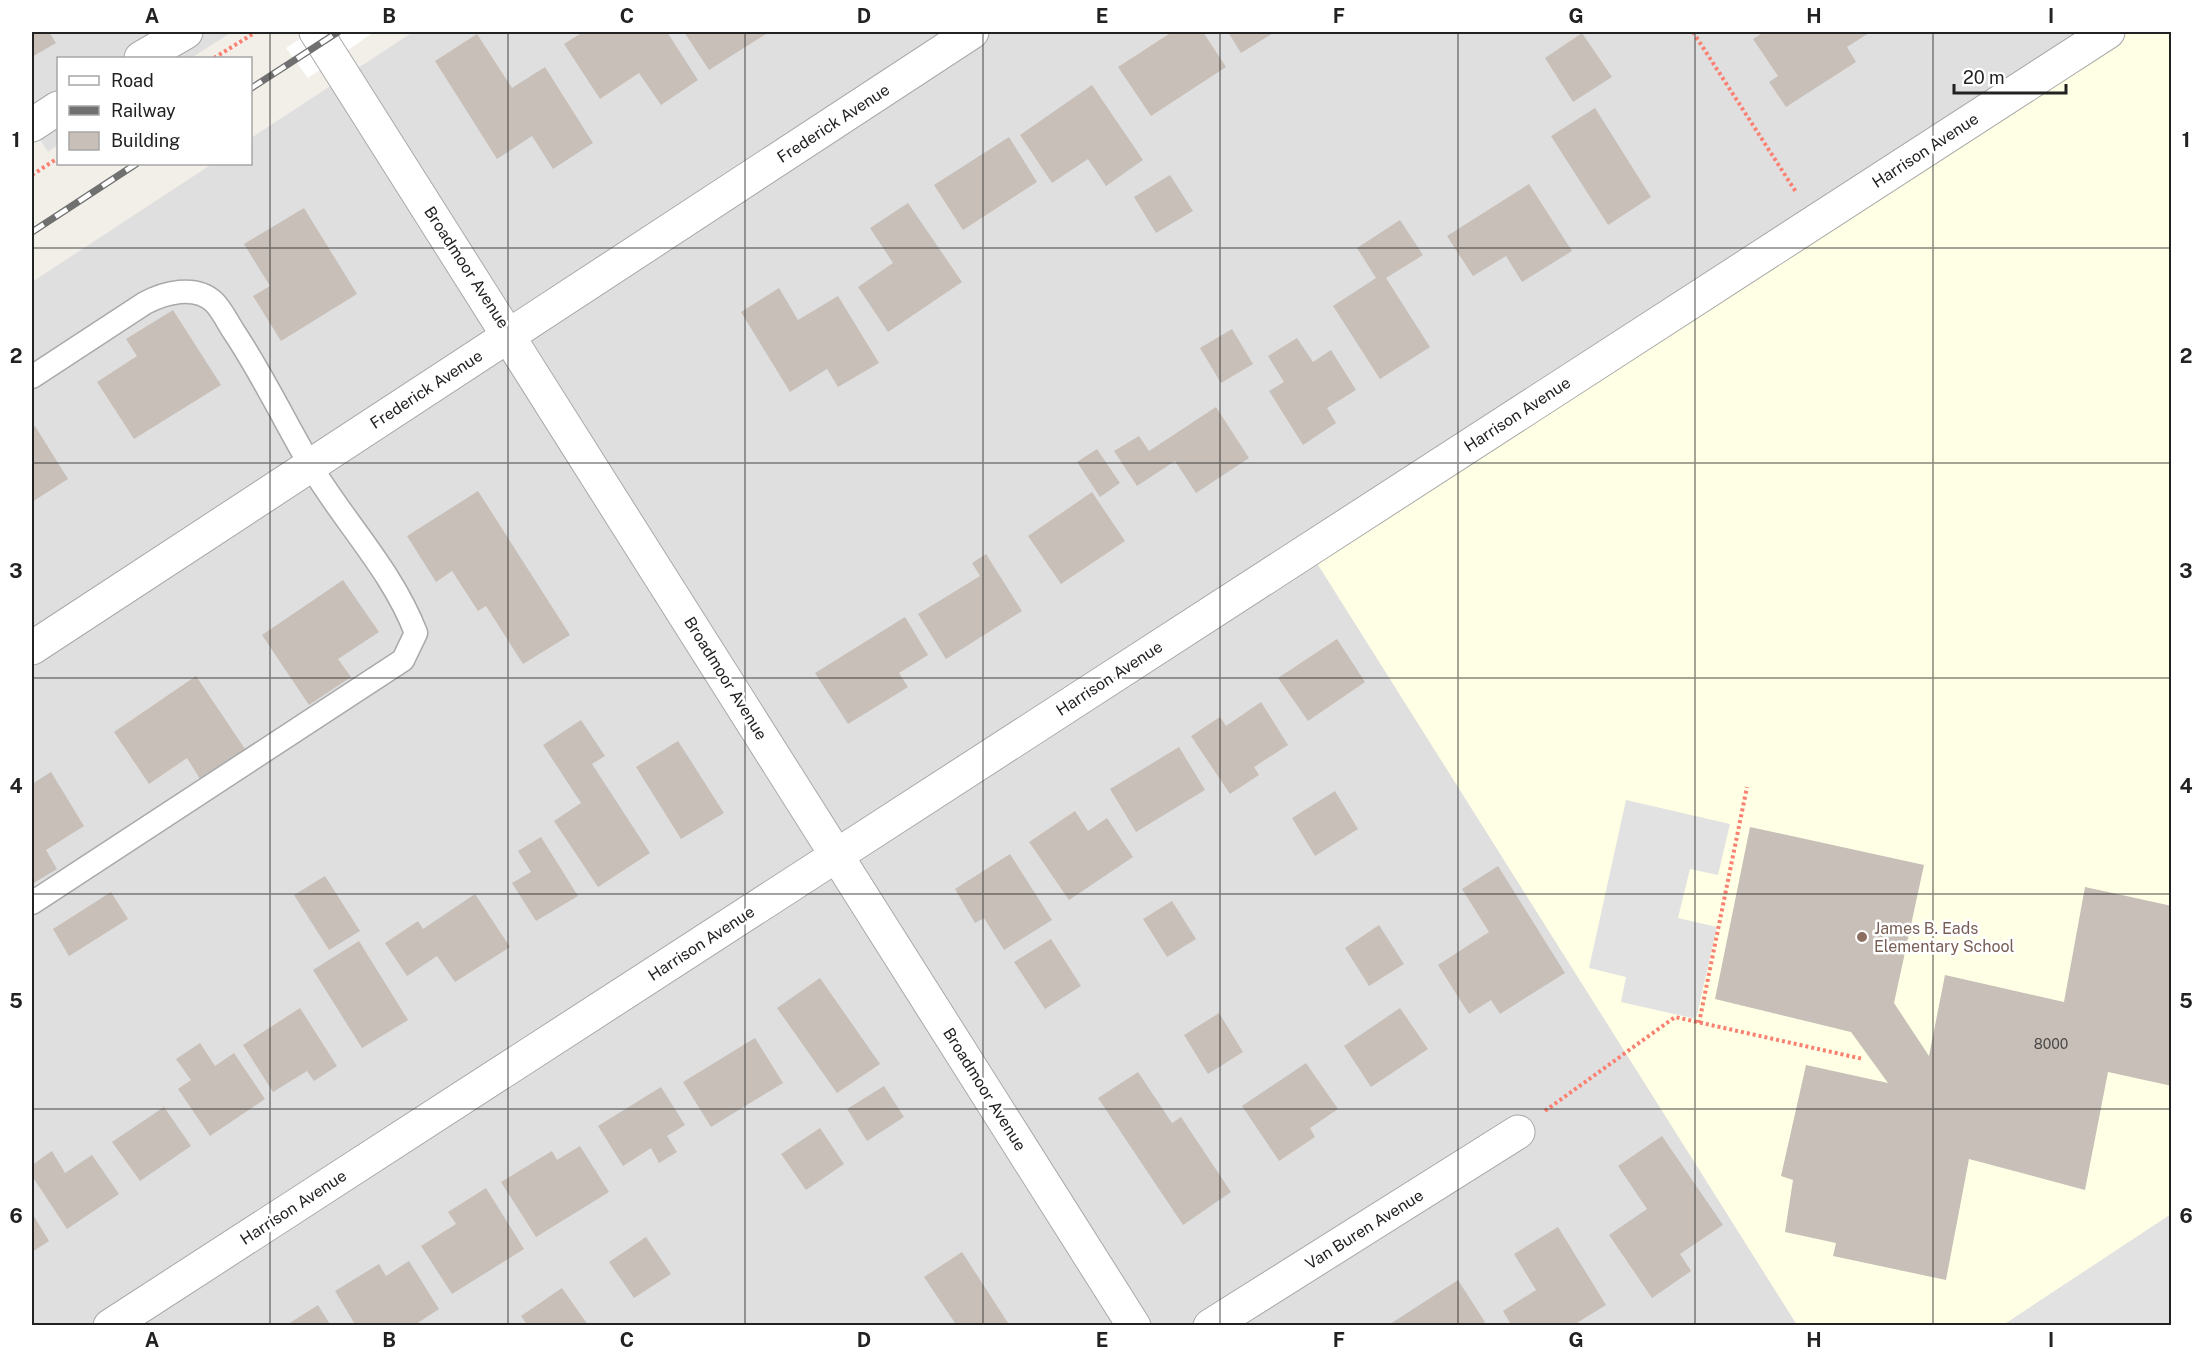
<svg xmlns="http://www.w3.org/2000/svg" width="2203" height="1357" font-family="'Public Sans',sans-serif">
<style>
.residential{fill:#e0dfdf}
.education{fill:#ffffe5}
.parking{fill:#e2e2e2}
.pier{fill:#fff}
.building{fill:#c7bfb8}
.lines{fill:none;stroke-linecap:round;stroke-linejoin:round}
.service-casing{stroke:#a9a9a9;stroke-width:25}
.minor-casing{stroke:#a9a9a9;stroke-width:35}
.tertiary-casing{stroke:#a9a9a9;stroke-width:35}
.path{stroke:#fa8072;stroke-width:4;stroke-dasharray:3 3;stroke-linecap:butt}
.service{stroke:#fff;stroke-width:22}
.minor{stroke:#fff;stroke-width:33}
.tertiary{stroke:#fff;stroke-width:33}
.rail-casing{stroke:#707070;stroke-width:7}
.rail{stroke:#fff;stroke-width:4.5;stroke-dasharray:14;stroke-linecap:butt}
.grid{fill:none;stroke:#222;stroke-width:1.5;stroke-opacity:0.55}
.education-dot{fill:#8d6e63;stroke:#fff;stroke-width:2}
.labels{text-anchor:middle;stroke-width:5;stroke-linejoin:round;paint-order:stroke}
.number-label{font-size:14px;fill:#4b4948}
.street-label{font-size:16px;fill:#222;stroke:#fff}
.education-label{font-size:16px;fill:#785e54;stroke:#fff;text-anchor:start}
.neatline{fill:none;stroke:#222;stroke-width:2}
.grid-label{font-size:20px;text-anchor:middle;font-weight:bold;fill:#222}
</style>
<rect width="100%" height="100%" fill="#f2efe9"/>
<path class="residential" d="M32,32H232L191,58H58V145L48,152L32,127Z
M413,32H2171V1325H32V282L212,164H250L251,138Z"/>
<path class="education" d="M2108,32H2171V1325H1797L1308,549Z"/>
<path class="parking" d="M1626,800L1730,824L1718,875L1690,869L1678,918L1717,927L1696,1019L1621,1002L1626,977L1589,968Z
M2171,1214V1325H2003Z"/>
<path class="pier" d="M310,32H369L371,34L308,78L286,48Z"/>
<path class="building" d="M32,32H49L56,43L32,57Z
M583,32H667L698,80L661,105L639,73L600,99L564,44Z
M684,32H769L709,70Z
M1172,32H1203L1226,67L1151,116L1118,67Z
M1228,32H1275L1241,53Z
M1764,32H1868L1869,33L1847,47L1856,62L1786,107L1769,82L1778,76L1753,39Z
M1582,33L1612,77L1573,102L1545,58Z
M477,34L512,88L545,67L593,143L553,169L532,136L497,159L435,61Z
M1092,85L1143,160L1106,186L1088,159L1052,183L1020,135Z
M1595,108L1651,197L1608,225L1551,136Z
M1009,137L1037,182L963,230L934,185Z
M1170,175L1193,211L1156,233L1134,197Z
M1529,184L1572,251L1522,282L1506,256L1473,276L1447,236Z
M908,203L962,282L888,332L858,287L893,263L870,228Z
M304,208L357,294L281,341L253,296L270,286L244,244Z
M1400,220L1423,255L1386,278L1430,347L1380,379L1333,306L1376,278L1357,248Z
M779,288L798,320L838,296L879,363L838,387L827,369L790,392L741,312Z
M173,310L221,385L134,439L97,382L137,356L126,339Z
M1232,329L1253,364L1221,383L1200,348Z
M1297,338L1313,362L1331,350L1356,390L1327,408L1336,423L1303,445L1269,391L1284,382L1268,356Z
M1216,407L1249,458L1196,493L1175,461L1137,486L1114,451L1139,436L1149,451Z
M35,426L68,479L32,502V428Z
M1097,449L1120,483L1100,497L1077,462Z
M478,491L570,635L523,664L486,606L478,611L452,571L436,582L407,536Z
M1092,492L1125,541L1061,584L1028,536Z
M986,554L1022,611L946,659L918,614L980,576L972,563Z
M343,580L379,632L338,659L351,677L309,705L262,635Z
M905,617L928,655L899,673L908,687L848,724L815,673Z
M1337,639L1365,682L1308,721L1278,678Z
M196,676L245,749L200,779L187,758L149,784L114,732Z
M1261,702L1288,745L1254,767L1259,775L1230,794L1191,736L1220,717L1226,726Z
M581,720L605,756L592,764L650,853L598,887L554,821L581,803L543,745Z
M678,741L724,813L681,839L636,767Z
M1179,747L1205,790L1136,832L1110,789Z
M51,772L84,826L46,850L57,869L32,884V784Z
M1335,791L1358,829L1315,856L1292,818Z
M1075,811L1088,831L1107,818L1133,857L1069,900L1029,842Z
M1750,827L1924,865L1894,1003L1929,1056L1945,975L2064,1002L2085,887L2172,906V1086L2108,1072L2085,1190L1969,1159L1946,1280L1833,1256L1836,1243L1785,1232L1793,1180L1781,1176L1806,1065L1888,1083L1851,1032L1715,999Z
M541,837L578,896L536,921L512,883L531,872L518,851Z
M1010,854L1052,920L1004,950L984,918L975,923L955,889Z
M1498,866L1565,973L1500,1014L1491,1000L1469,1014L1438,965L1489,932L1462,889Z
M325,876L360,931L329,950L294,895Z
M111,892L128,919L69,956L53,929Z
M475,894L510,947L455,982L437,956L407,976L385,943L418,921L423,929Z
M1172,901L1196,939L1167,957L1143,919Z
M1379,925L1404,964L1369,986L1345,948Z
M1051,939L1081,986L1045,1009L1014,962Z
M359,941L408,1020L362,1048L313,970Z
M820,978L880,1064L837,1093L777,1008Z
M300,1008L337,1066L314,1081L307,1071L273,1092L243,1045Z
M1400,1008L1428,1049L1371,1087L1344,1046Z
M1219,1013L1243,1052L1208,1074L1184,1035Z
M755,1038L783,1083L711,1127L683,1082Z
M200,1043L215,1066L234,1053L265,1099L210,1136L178,1089L191,1080L176,1059Z
M1306,1063L1338,1109L1310,1128L1315,1137L1279,1161L1242,1106Z
M1138,1072L1172,1123L1181,1117L1231,1192L1183,1225L1098,1098Z
M884,1086L904,1117L867,1141L847,1109Z
M661,1087L685,1125L667,1136L677,1152L659,1163L651,1148L623,1166L598,1126Z
M164,1107L191,1146L140,1181L112,1142Z
M820,1128L844,1164L806,1190L781,1154Z
M1662,1136L1723,1225L1680,1254L1691,1271L1652,1298L1609,1235L1647,1209L1618,1166Z
M580,1146L609,1192L536,1237L501,1182L552,1151L557,1160Z
M52,1151L65,1173L92,1155L119,1194L67,1229L32,1176V1165Z
M486,1188L524,1249L452,1294L421,1246L456,1224L448,1212Z
M32,1213L49,1241L32,1252Z
M1558,1227L1606,1305L1572,1326H1512L1503,1311L1536,1290L1514,1254Z
M646,1237L671,1274L634,1298L609,1262Z
M962,1252L1010,1326H951L955,1323L924,1277Z
M409,1261L439,1309L413,1326H356L335,1291L379,1264L386,1276Z
M1458,1280L1485,1322L1479,1326H1387Z
M562,1288L588,1325L528,1326L521,1316Z
M318,1305L331,1326H285Z"/>
<g class="lines">
<g class="service-casing">
<path id="service" d="M32,377L145,303C164,293 195,284 214,302C222,310 228,323 234,332C262,374 284,420 309,463C343,521 392,570 416,633L403,660L32,903"/>
</g>
<g class="minor-casing">
<path id="minor" d="M141,58L186,32
M32,125L58,108
M32,648L972,32
M110,1326L2108,32
M1210,1326L1518,1132"/>
</g>
<g class="tertiary-casing">
<path id="tertiary" d="M316,32L1134,1326"/>
</g>
<path class="path" d="M1693,32L1796,192
M214,58L256,32
M32,175L58,158
M1699,1023L1747,787
M1545,1111L1675,1017L1863,1059"/>
<use href="#service" class="service"/>
<use href="#minor" class="minor"/>
<use href="#tertiary" class="tertiary"/>
<g class="rail-casing">
<path id="rail" d="M250,89L338,32
M32,232L136,164"/>
</g>
<use href="#rail" class="rail"/>
</g>
<path class="grid" d="M270,32V1326M508,32V1326M745,32V1326M983,32V1326M1220,32V1326M1458,32V1326M1695,32V1326M1933,32V1326M32,248H2172M32,463H2172M32,678H2172M32,894H2172M32,1109H2172"/>
<circle class="education-dot" cx="1862" cy="937" r="6"/>
<g class="labels">
<g class="number-label">
<text x="2051" y="1049">8000</text>
</g>
<g class="street-label">
<text transform="translate(833 123) rotate(-33)" y="6">Frederick Avenue</text>
<text transform="translate(1925 150) rotate(-33)" y="6">Harrison Avenue</text>
<text transform="translate(467 267) rotate(57)" y="6">Broadmoor Avenue</text>
<text transform="translate(426 389) rotate(-33)" y="6">Frederick Avenue</text>
<text transform="translate(1517 414) rotate(-33)" y="6">Harrison Avenue</text>
<text transform="translate(726 678) rotate(58)" y="6">Broadmoor Avenue</text>
<text transform="translate(1109 678) rotate(-33)" y="6">Harrison Avenue</text>
<text transform="translate(701 943) rotate(-33)" y="6">Harrison Avenue</text>
<text transform="translate(985 1089) rotate(58)" y="6">Broadmoor Avenue</text>
<text transform="translate(293 1207) rotate(-33)" y="6">Harrison Avenue</text>
<text transform="translate(1364 1229) rotate(-32)" y="6">Van Buren Avenue</text>
</g>
<g class="education-label">
<text x="1874" y="934">James B. Eads<tspan x="1874" dy="18">Elementary School</tspan></text>
</g>
</g>
<rect width="2203" height="1357" fill="none" stroke="#ffffff" stroke-width="66"/>
<rect x="57" y="57" width="195" height="108" fill="#ffffff" stroke="#a7a7a7" stroke-width="1.5"/>
<rect x="69" y="76" width="30" height="9" fill="#ffffff" stroke="#a7a7a7" stroke-width="1.5"/>
<text x="111" y="87" font-size="18" fill="#222222">Road</text>
<rect x="69" y="106" width="30" height="9" fill="#707070" stroke="#a7a7a7" stroke-width="1.5"/>
<text x="111" y="117" font-size="18" fill="#222222">Railway</text>
<rect x="69" y="132" width="30" height="18" fill="#c7bfb8" stroke="#a7a7a7" stroke-width="1.5"/>
<text x="111" y="147" font-size="18" fill="#222222">Building</text>
<path d="M1954 84v9h112v-9" fill="none" stroke="#222222" stroke-width="3"/>
<text x="1963" y="84" font-size="18" fill="#222222" stroke="#ffffff" stroke-width="4.5" paint-order="stroke">20 m</text>
<rect x="33" y="33" width="2137" height="1291" class="neatline"/>
<g class="grid-label">
<text x="152" y="23">A</text>
<text x="389" y="23">B</text>
<text x="627" y="23">C</text>
<text x="864" y="23">D</text>
<text x="1102" y="23">E</text>
<text x="1339" y="23">F</text>
<text x="1576" y="23">G</text>
<text x="1814" y="23">H</text>
<text x="2051" y="23">I</text>
<text x="16" y="147">1</text>
<text x="2186" y="147">1</text>
<text x="16" y="363">2</text>
<text x="2186" y="363">2</text>
<text x="16" y="578">3</text>
<text x="2186" y="578">3</text>
<text x="16" y="793">4</text>
<text x="2186" y="793">4</text>
<text x="16" y="1008">5</text>
<text x="2186" y="1008">5</text>
<text x="16" y="1223">6</text>
<text x="2186" y="1223">6</text>
<text x="152" y="1347">A</text>
<text x="389" y="1347">B</text>
<text x="627" y="1347">C</text>
<text x="864" y="1347">D</text>
<text x="1102" y="1347">E</text>
<text x="1339" y="1347">F</text>
<text x="1576" y="1347">G</text>
<text x="1814" y="1347">H</text>
<text x="2051" y="1347">I</text>
</g>
</svg>
